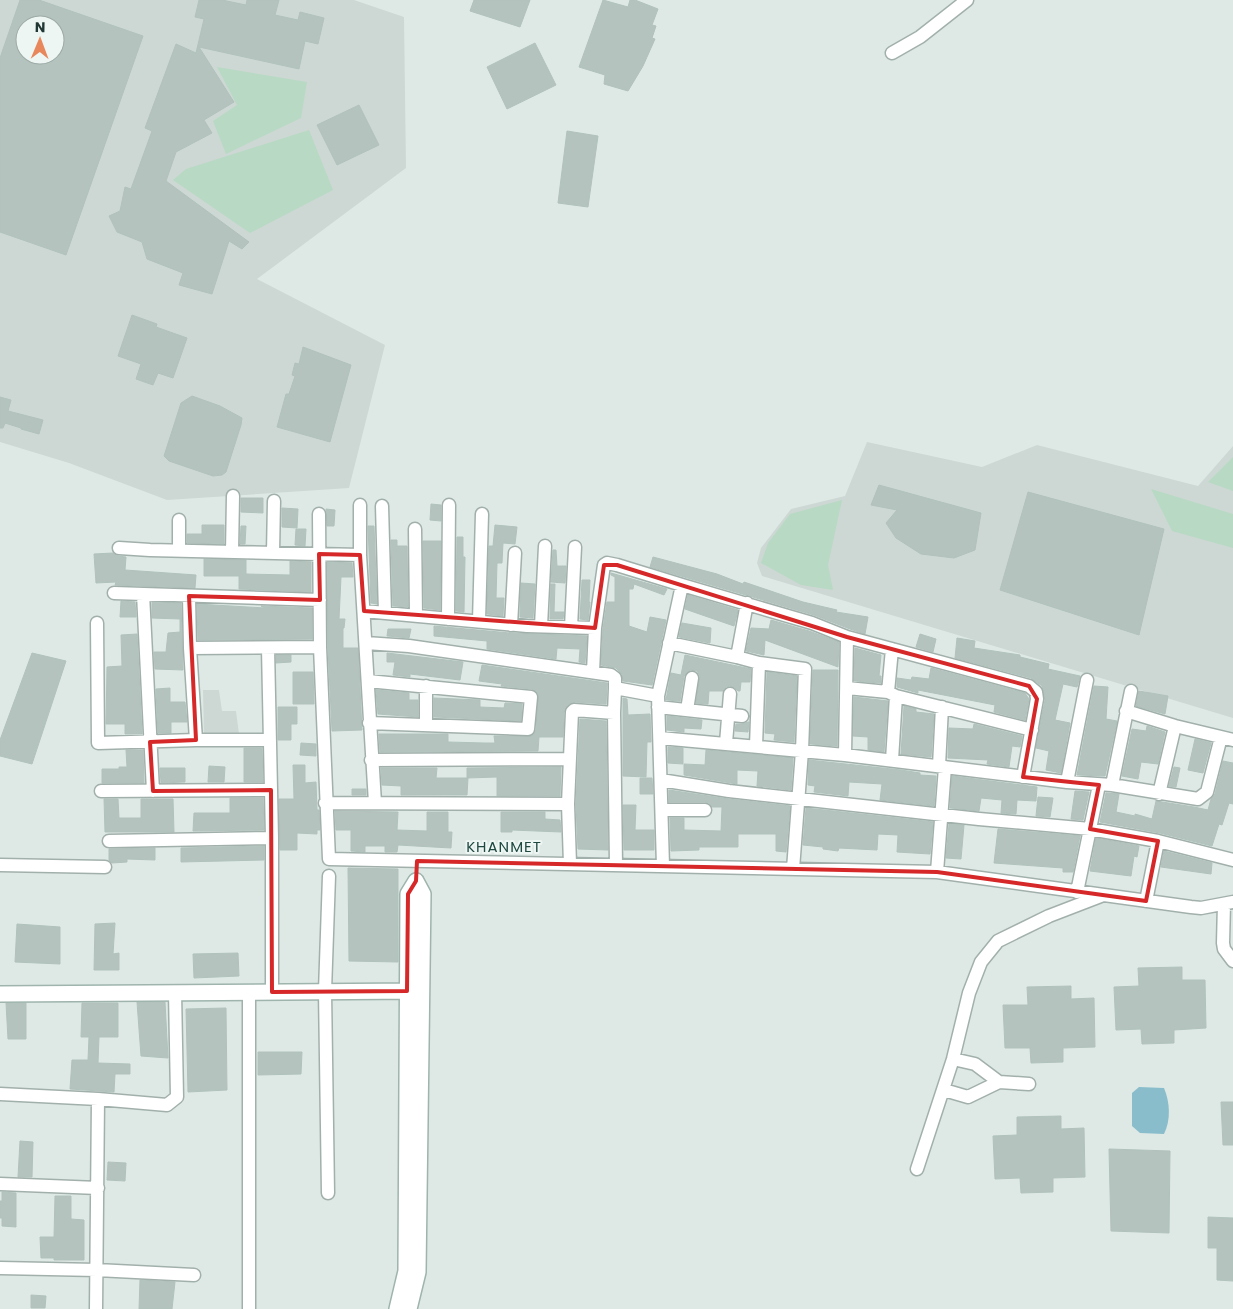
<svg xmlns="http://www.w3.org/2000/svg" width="1233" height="1309" font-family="Poppins,sans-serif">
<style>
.built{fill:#cdd8d4;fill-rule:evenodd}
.green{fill:#b8d9c3}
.water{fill:#89bdcb}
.building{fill:#b4c3be;stroke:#b1c2bc;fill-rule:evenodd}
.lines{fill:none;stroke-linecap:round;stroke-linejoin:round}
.street-casing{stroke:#a2b0ac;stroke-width:15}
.secondary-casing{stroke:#9eb4ad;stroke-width:18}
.street{stroke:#fff;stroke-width:12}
.secondary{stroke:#fff;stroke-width:15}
.marked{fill:none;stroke:#d62828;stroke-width:4;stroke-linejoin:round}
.labels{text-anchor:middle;stroke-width:4;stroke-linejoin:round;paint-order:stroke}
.neighbourhood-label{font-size:15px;letter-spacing:1px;fill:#1e4840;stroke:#eef6f3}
</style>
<rect width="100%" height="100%" fill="#dee9e5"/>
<path class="built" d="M0,0H354L404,17L406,168L257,279L385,345L349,488L167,500L69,463L0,442ZM25,25H55V55H25Z
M867,442L982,467L1037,445L1198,486L1233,446V718L762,576L757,563L761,548L791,509L845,496Z
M203,690H219L222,711H236L239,734H204Z"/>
<path class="green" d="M217,67L307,82L301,118L226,154L213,121L237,105Z
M309,130L333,190L250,233L173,180L186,169Z
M1233,457V491L1208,482Z
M1151,489L1233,514V548L1172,531Z
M842,500L828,565L833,590L801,585L761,563L768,543L790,514Z"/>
<path class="water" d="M1139,1087L1164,1088C1170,1102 1171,1120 1164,1134L1140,1133L1132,1126V1093Z"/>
<path class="building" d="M20,0H39L143,36L66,255L0,232V58ZM25,25H55V55H25Z
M199,0H222L246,5L247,0H279L275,15L298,20L300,12L324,18L318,44L305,41L299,69L199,47L234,102L204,120L212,133L176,152L166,181L249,242L242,249L229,241L212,294L179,285L183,273L147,259L142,242L117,232L109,216L120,211L125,187L131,189L152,131L145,128L176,44L196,53L204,19L195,17Z
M474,0H530L520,27L470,11Z
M603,0L628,7L630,0H635L658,9L652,25L656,26L652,38L655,39L643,66L628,91L604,84L605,75L579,67Z
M535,43L556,85L507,109L487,67Z
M359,105L379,145L337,165L317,125Z
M567,131L598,136L588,207L558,203Z
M132,315L157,324L156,327L187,338L173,378L158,373L153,385L136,379L141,364L118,356Z
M303,347L351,365L330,442L277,427L286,394H289L295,376L292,375L295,363L299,364Z
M192,396L220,406L242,418L241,425L226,472L222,475L213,476L169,461L164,456L181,403Z
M0,397L11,400L8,411L43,420L39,434L21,429V428L5,423L3,428H0Z
M879,485L981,513L975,550L954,558L921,554L896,538L886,523L897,510L871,505Z
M1028,492L1164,529L1139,635L1000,590Z
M241,498H263V513L241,512Z
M431,504L441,505V521L430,520Z
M282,508L298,509L297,528L282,527Z
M326,509L335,510L334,526H327Z
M202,525H224V544L187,543V534H202Z
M495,525L517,527L515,544L503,543L502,563H497L496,598H504L503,616L487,614L489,546H493Z
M241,526H246L245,544H240Z
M368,526H374L377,604L371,603Z
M296,529H306L305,546L295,545Z
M457,537H463V557H465L464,612L456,611Z
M391,540H397V546H407L408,607L393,606Z
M423,541H441L440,610L424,608Z
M553,550H556L557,566H566L565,583L551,582Z
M113,553L118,556L126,557L125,570L196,575L195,588L115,585L116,582L96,583L94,554Z
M653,557L717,574L743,584L744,582L803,602L837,610L836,612L868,617L865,634L850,629L814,615L650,567Z
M204,559L246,560V574L290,575V561L311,562V592L239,589V576H204Z
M327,562L352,563L353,577H341L339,619H345L344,628H343V648H358L362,730L332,731L328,647Z
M611,573L667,589L664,595L634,584L633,589H629V626L647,632L650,617L666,620L652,685L623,681L622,674L616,668L601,665L603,629L607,602H615V577L611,575Z
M582,580H590L589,602H590L588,620L580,619Z
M521,583L535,584L533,618L520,617Z
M551,584H555L554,612H564L563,619H550Z
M688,595L738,610L734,626L685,609Z
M121,601L135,602L136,617H120Z
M152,602L181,603L183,670L155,669L154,652H166L168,633L180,632V619L152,618Z
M197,604L265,608L261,606L312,608V639L198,640Z
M771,620L809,631L839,642L838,667L765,640L764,655L746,651L751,628L769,629Z
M682,623L711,628L710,643L679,637Z
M434,626L510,633L587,636L585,663L579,662L580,649L557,648L556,659L487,649V641L434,636Z
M388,629H411L409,638L387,636Z
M137,634L142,734H125V724H106L107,667L122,666L121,635Z
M920,634L936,639L933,652L916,647Z
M957,638L975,641L974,648L1020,655V657L1049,664L1048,669L1080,676L1077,687L1063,684L1055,720L1070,723L1061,773L1046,770L1049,751L1036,748L1045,700L1042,686L1031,678L955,658Z
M855,648L881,655L879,676H881V683L854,681Z
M32,653L66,661L32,764L0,756V740Z
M387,653L463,662L460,680L410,674V677L393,675L395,662H387Z
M276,655H291V662L276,663Z
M685,655L751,669L750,682H741L740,691H738L735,688L730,686L726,687L723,691H709L708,704L696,703L700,676L697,671L690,670L684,676L680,701L666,700L671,673L681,675Z
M482,665L607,683L606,704L575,702L569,704L564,712L563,737H539L538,751L380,752L379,734H448V742L484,743H495L494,736H532L536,730L538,693L532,689L501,686L502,684L479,681Z
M931,668L1025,693L1029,699L1025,720L994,712L995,705L918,690V693L897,687V678L911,680L912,677L929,679Z
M813,670H838L837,746L810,744Z
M293,672H313L314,704H293Z
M767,672L797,676L794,742L774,740L775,734L765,733Z
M1094,686L1108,687L1106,719L1117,721L1105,776L1077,775Z
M170,688V702H185L187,722H171V733H158L156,689Z
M376,690L409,693V700H418V717L378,714Z
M1139,691L1168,696L1165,714L1136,706Z
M854,697L888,701L884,752L868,750V737L853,736Z
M434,698L480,700V707L504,708L505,703L522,704L521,721L434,717Z
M623,698L627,699L628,715L650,714L651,742H647L646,777L623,776Z
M904,706L916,709V712L934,714L931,757L901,754Z
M278,707H297V724H291V740H278Z
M667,716L702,720L701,729L684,728V732L667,730Z
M580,719L606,721L608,850L578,849L576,804Z
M748,722H749L748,732L735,731L736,724H742Z
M974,724L1022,736L1020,747L1012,746L1009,767L987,764L988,760L948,758L949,728L973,729Z
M1147,726L1165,732L1158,764L1141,762L1138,779L1122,776L1132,729L1146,731Z
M1195,739L1211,743L1203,773L1188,770Z
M301,743L316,744V756L300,755Z
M668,747L683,748V764L668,763Z
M244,748H262L263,782H244Z
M126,750H143L144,783H102V769H119V767H127Z
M706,750L793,758L791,790L757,786L758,771L737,770V784L684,775V764L705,765Z
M809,760L901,770L920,773V775L936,776L934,806L880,800L882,784L849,782L848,796L814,792L815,786L808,785Z
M1223,761L1233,763V804L1229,803L1222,825L1219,824L1212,846L1160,833L1100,822L1106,793L1119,794L1116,812L1135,816V814L1152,819L1156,801L1194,807L1208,810L1211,799L1215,794Z
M293,765H305V783L316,782L317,810H319L320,830H317V834L297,833V850H280L279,799H294Z
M209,766L225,767L224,782H208Z
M561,767L560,796H497V777L467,778V768Z
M1174,767L1180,768L1176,787L1169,786Z
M160,768H185V782L161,783Z
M381,768H437L436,778H468L467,795H401V786L382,785Z
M952,776L1037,787L1036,801L1017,800L1016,814L1001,813L1002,800L981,798L979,811L950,808Z
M640,778H652L653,794H640Z
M352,789H366V795H352Z
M669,790L728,799L790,806L786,852L776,851V834H738V847H699V850L671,851L670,818H684V830L721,831L722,807H712L709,803L705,802H669Z
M1075,791L1089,792L1083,820L1071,819Z
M1038,797L1053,798L1050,817L1036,816Z
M230,798H263L264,830L193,831L194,813H230Z
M104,799H118L119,818H141V799H173L174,832H105Z
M623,805H636L635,830H654V850H624Z
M806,808L933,822L930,854L897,852L898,835L878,834L877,850L839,848L838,851L823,849V847L803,845Z
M335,811L398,812L397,830L427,831V812H448V832H452L451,848L398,845L397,852H385V846H365V852L351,851V830H336Z
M501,812H545V819L560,820L561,832L512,830V832H501Z
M949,824L964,825L961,859L946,858Z
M998,829L1080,836L1073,872H1063V868L994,863Z
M1096,838L1139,846L1137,857L1134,856L1131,876L1090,871Z
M264,846V860L181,862V848Z
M155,848V860L127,859V862L112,863L109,860V849Z
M1164,851L1212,863L1211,874L1161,867Z
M348,868L398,869V962L349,961Z
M115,923L113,954L119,953V970H94L95,924Z
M17,924L60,927V964L15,962Z
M238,953L239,976L194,978L193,954Z
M1182,967V980H1205L1206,1028L1174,1030V1043L1142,1044L1141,1029L1116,1030L1114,987L1139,986L1138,968Z
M1071,986V999L1094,998L1095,1047L1063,1048V1062L1031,1063L1030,1048H1005L1003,1005H1028L1027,987Z
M137,1002H165L168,1058L141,1056Z
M6,1003H26V1039H8Z
M82,1003H118V1037H99L98,1063L130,1064V1074H115L114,1092L70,1089L72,1060H88L89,1037H81Z
M226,1008L227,1090L188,1092L186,1009Z
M258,1052H302L301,1074L258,1075Z
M1221,1102H1233V1145H1223Z
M1061,1116V1129L1084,1128L1085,1177L1053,1178V1192L1021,1193L1020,1178L995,1179L993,1136L1017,1135V1117Z
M20,1141L33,1142L32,1177H18Z
M1109,1149L1170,1151L1169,1233L1111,1231Z
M108,1162L126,1163L125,1181L107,1180Z
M2,1192L16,1193V1227L2,1226V1218H0V1201H2Z
M55,1196H71V1219L84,1220V1260H54V1258H41L40,1237H54Z
M1208,1217L1233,1218V1281L1217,1280V1248H1208Z
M140,1280L175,1282L172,1309H139Z
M31,1295L46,1296L45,1308H31Z"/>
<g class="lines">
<g class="street-casing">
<path id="street" d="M892,53L920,37L967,0
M360,505V555L375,803
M382,506L385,613
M319,514L320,647L329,859L937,872L1191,907L1201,908L1233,902
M415,529L416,616
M119,548L150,550L360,555
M179,551V520
M232,552L233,496
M273,553L274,501
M114,593L320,600
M143,594L153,791
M189,596L190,648L196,740
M364,611L527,626L595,628L593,672
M448,619L449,505
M479,621L482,514
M97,623L98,743L196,740H270
M511,625L515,553
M541,626L545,546
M571,627L575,547
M595,628L604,565L607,563L617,565L682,585
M366,643L409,646L611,675L615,678V688L658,696L663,866
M669,643L737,657L759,663L756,746
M190,648L320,647
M268,648L272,838V992
M892,649L888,692L896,696L1032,730
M737,657L747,603
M759,663L805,669L802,751L793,869
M368,681L531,697L528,729L369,723
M615,688L614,713L616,865
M847,688L888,692
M658,696L682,585L812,623L847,637
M658,707L742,716
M687,710L692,678
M1126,711L1175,726L1233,740
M426,724V686
M660,738L845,755L1067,782L1112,785L1198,799L1207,792L1221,737
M726,743L730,694
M845,755L847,637L1029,686L1036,692L1037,699L1023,777
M371,760L569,759
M892,760L896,696
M939,766L942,707
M661,780L729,791L979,819L1090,829L1158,841L1233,860
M1067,782L1087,680
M1112,785L1131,691
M101,791L271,790
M1159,794L1175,726
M325,803L568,804
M663,810H705
M109,841L272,838
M570,864L568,804L572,712L574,710L614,713
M0,865L105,867
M937,872L945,767
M1077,892L1099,785
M1146,901L1158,841
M1224,904L1223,943L1224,949L1233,961
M249,992V1309
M953,1059L975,1064L999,1082
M944,1090L968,1097L999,1082L1029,1084
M0,1094L98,1099L167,1105L177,1097L175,992
M917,1169L953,1059L969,993L981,962L998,941L1049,916L1101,896
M0,1184L98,1188
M328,1193L325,991L329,876
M0,1268L97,1270L194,1275
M96,1309L98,1099"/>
</g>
<g class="secondary-casing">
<path id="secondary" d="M0,994L416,991
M397,1309L406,1271L408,894L416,881
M409,1309L418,1272L423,894L416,881"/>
</g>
<use href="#street" class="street"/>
<use href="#secondary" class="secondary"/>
</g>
<path class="marked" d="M319,554L360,555L364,611L595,628L604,565H617L847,637L1029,686L1037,699L1023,777L1099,785L1090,829L1158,841L1146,901L937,872L417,861L416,881L408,894L407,991L272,992L271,790L153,791L150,742L196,740L189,596L320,600Z"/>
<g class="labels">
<g class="neighbourhood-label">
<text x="504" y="852">KHANMET</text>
</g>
</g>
<g transform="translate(40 40) rotate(1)"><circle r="24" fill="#eef6f3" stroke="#9caaa6"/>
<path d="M0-4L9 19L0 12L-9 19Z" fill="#e9875c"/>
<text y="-8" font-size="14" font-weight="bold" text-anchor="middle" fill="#213733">N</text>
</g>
</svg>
